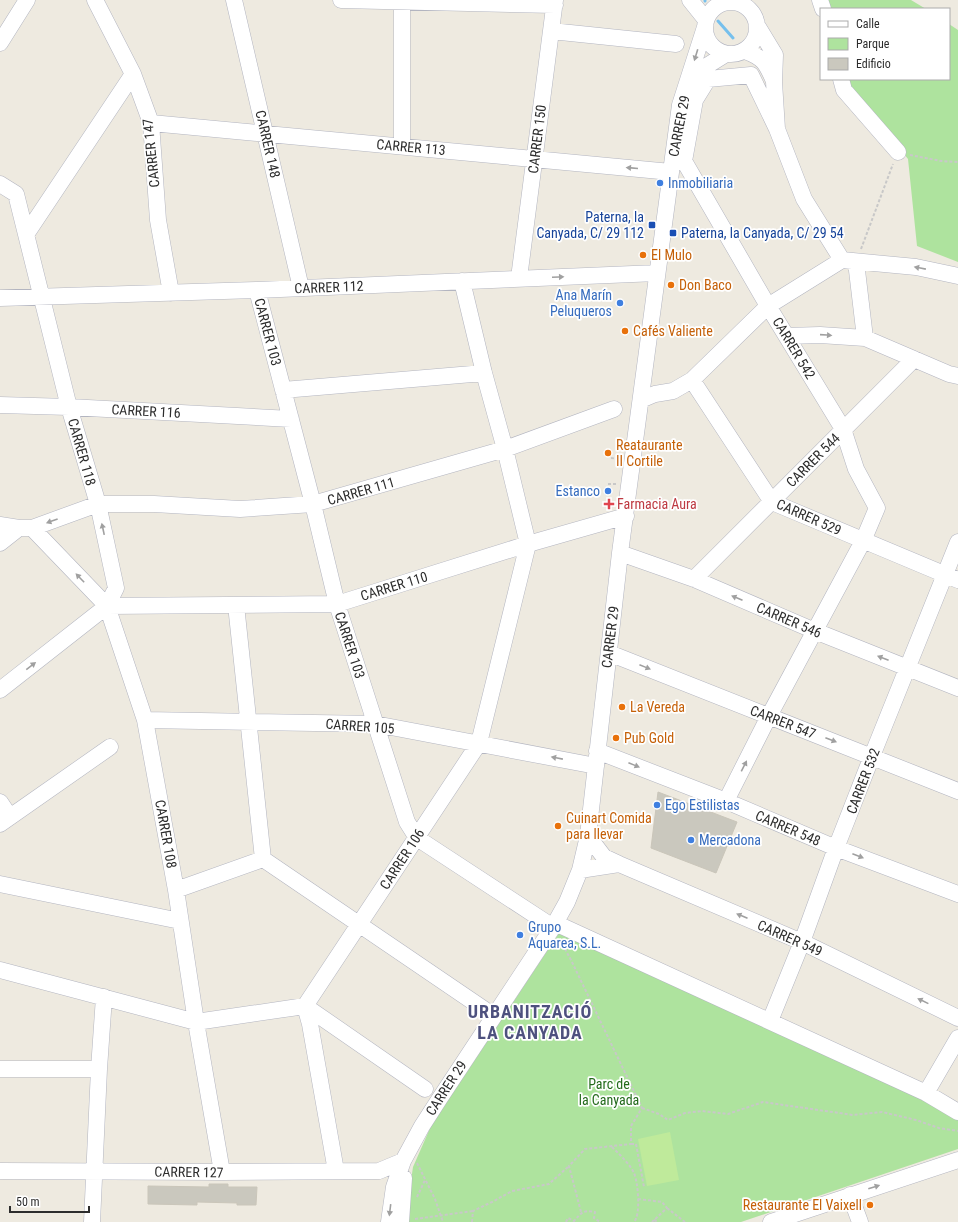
<svg xmlns="http://www.w3.org/2000/svg" width="958" height="1222" font-family="'Roboto Condensed',sans-serif">
<style>
.green{fill:#aee39e}
.pitch{fill:#bfea9b}
.lines{fill:none;stroke-linecap:round;stroke-linejoin:round}
.stream{stroke:#76c0ed;stroke-width:3}
.building{fill:#cac8be;stroke:#cac6ba}
.minor-casing{stroke:#b3b5c0;stroke-width:17}
.path{stroke:#c8c8c8;stroke-width:2;stroke-dasharray:3 2;stroke-linecap:butt}
.minor{stroke:#fff;stroke-width:16}
.oneway{fill:#a0a0a0}
.shop-dot{fill:#3f7fe0;stroke:#fff;stroke-width:1.5}
.transit-dot{fill:#1a4fb4;stroke:#fff;stroke-width:1.5}
.food-dot{fill:#e8710a;stroke:#fff;stroke-width:1.5}
.health-dot{fill:#e0444e;stroke:#fff;stroke-width:1.5}
.labels{text-anchor:middle;stroke-width:3.5;stroke-linejoin:round;paint-order:stroke}
.street-label{font-size:14px;fill:#2d2d2d;stroke:#fff}
.shop-label{font-size:14px;fill:#366cbe;stroke:#fff;text-anchor:start}
.transit-label{font-size:14px;fill:#164399;stroke:#fff;text-anchor:end}
.food-label{font-size:14px;fill:#c56008;stroke:#fff;text-anchor:start}
.health-label{font-size:14px;fill:#be3a42;stroke:#fff;text-anchor:start}
.park-label{font-size:14px;fill:#246b1c;stroke:#fff}
.district-label{font-size:18px;font-weight:bold;letter-spacing:1px;fill:#4e517e;stroke:#fff}
</style>
<rect width="100%" height="100%" fill="#eeeae0"/>
<path class="green" d="M824,0H911L926,9H827Z
M949,24L958,30V262L917,246L908,159L847,83L845,79H949Z
M561,930L958,1114V1149L741,1222H405L413,1167L431,1126Z"/>
<path class="pitch" d="M670,1132L679,1180L647,1186L638,1139Z"/>
<g class="lines">
<path class="stream" d="M705,0V1
M718,21L733,38"/>
</g>
<path class="building" d="M658,792L737,822L716,873L651,848Z
M209,1184H228V1187H257L256,1205H237V1203L197,1202V1205L148,1204V1186L209,1187Z"/>
<g class="lines">
<g class="minor-casing">
<path id="minor" d="M95,0L133,74L151,123L158,220L171,293
M234,0L301,288
M341,0L555,5
M690,0L706,20
M820,0L823,9
M705 28a26 26 0 1 1 52 0a26 26 0 1 1-52 0Z
M758,27L775,55L774,82L777,129L804,199L842,260
M551,31L676,44
M0,43L27,0
M745,51C764,58 766,63 774,81
M841,79L844,90L898,152
M688,82L705,67L726,54
M151,123L671,172
M402,146V0
M0,184L16,194L69,407L98,504L116,588L107,606L0,690
M27,233L133,74
M856,262L865,338
M519,278L555,0
M257,290L313,504L337,604L407,822L417,838L553,927
M0,298L257,290L657,273
M787,336L820,335L865,338L949,374L958,376
M692,380L772,502L958,580
M283,390L484,373
M641,400L655,394L673,391L692,380L768,306L842,260L916,267L958,276
M0,405L69,407L291,419
M0,525L19,528H32L98,504H154L240,509L313,504L505,449L614,409
M32,528L107,606L145,720L176,890L196,1022L222,1172
M0,543L19,528
M620,553L694,579L815,631L958,688
M694,579L914,359
M236,605L263,859
M107,606L337,604L528,544L626,516
M609,653L958,791
M145,720L375,724L596,766
M597,751L726,801L836,848L958,894
M726,801L769,716L863,541L877,508L856,469L843,429L768,306L684,161L695,100L708,79L751,75L777,129
M0,802L10,817
M0,824L110,747
M588,836L604,857L619,864L802,942L958,1018
M580,870L619,864
M0,884L180,921
M176,890L263,859L494,1016
M555,923L926,1093L958,1112
M0,970L196,1022L305,1006L425,1089
M770,1021L802,942L836,848L872,756L958,542
M0,1069H99
M926,1093L958,1038
M0,1171L222,1172L379,1171L403,1161
M336,1171L310,1024L305,1006L479,743L528,544L505,449L484,373L462,281
M850,1195L860,1222
M92,1222L99,1069L104,997
M389,1222L394,1187L403,1161L422,1126L440,1098L553,927L567,902L580,870L588,836L620,553L680,105L705,27
M401,1222L404,1178
M771,1222L958,1160"/>
</g>
<path class="path" d="M910,155L941,161L958,162
M861,249L893,164
M611,458L619,459
M608,484H616
M560,940L571,960L642,1108L631,1126V1144L585,1149L569,1166L581,1212
M642,1108L659,1114L668,1120L685,1113L702,1111L728,1114L763,1102L853,1115L882,1112L916,1120L939,1128L958,1131
M631,1144H636L644,1187
M612,1147C620,1155 629,1163 634,1173C638,1182 641,1215 634,1222
M417,1163L435,1199L443,1222
M417,1197L425,1180
M638,1199L662,1202L667,1208L652,1222
M667,1208L685,1222
M415,1219L473,1211
M654,1220L658,1222
M472,1222L473,1211L492,1202L512,1191L549,1184L569,1166
M566,1222L568,1218L574,1221C582,1212 583,1210 595,1212L594,1218L600,1222"/>
<use href="#minor" class="minor"/>
</g>
<defs><path id="oneway-solid" d="M-6-.8H1V-3.2L6.5 0L1 3.2V.8H-6Z"/></defs>
<g class="oneway">
<use href="#oneway-solid" transform="translate(696 55) rotate(107)"/>
<use href="#oneway-solid" transform="translate(632 168) rotate(-175)"/>
<use href="#oneway-solid" transform="translate(920 268) rotate(-169)"/>
<use href="#oneway-solid" transform="translate(558 277) rotate(-2)"/>
<use href="#oneway-solid" transform="translate(826 335) rotate(4)"/>
<use href="#oneway-solid" transform="translate(52 521) rotate(160)"/>
<use href="#oneway-solid" transform="translate(103 529) rotate(-102)"/>
<use href="#oneway-solid" transform="translate(80 578) rotate(-134)"/>
<use href="#oneway-solid" transform="translate(737 598) rotate(-157)"/>
<use href="#oneway-solid" transform="translate(883 658) rotate(-159)"/>
<use href="#oneway-solid" transform="translate(31 666) rotate(-38)"/>
<use href="#oneway-solid" transform="translate(645 667) rotate(22)"/>
<use href="#oneway-solid" transform="translate(831 740) rotate(21)"/>
<use href="#oneway-solid" transform="translate(557 758) rotate(-169)"/>
<use href="#oneway-solid" transform="translate(634 765) rotate(22)"/>
<use href="#oneway-solid" transform="translate(744 766) rotate(-63)"/>
<use href="#oneway-solid" transform="translate(858 856) rotate(21)"/>
<use href="#oneway-solid" transform="translate(742 916) rotate(-157)"/>
<use href="#oneway-solid" transform="translate(923 1001) rotate(-154)"/>
<use href="#oneway-solid" transform="translate(874 1187) rotate(-18)"/>
<use href="#oneway-solid" transform="translate(390 1210) rotate(97)"/>
</g>
<g class="shop-dot">
<circle cx="660" cy="183" r="4"/>
<circle cx="620" cy="303" r="4"/>
<circle cx="608" cy="491" r="4"/>
<circle cx="657" cy="805" r="4"/>
<circle cx="691" cy="840" r="4"/>
<circle cx="520" cy="935" r="4"/>
</g>
<g class="transit-dot">
<rect x="648" y="221" width="8" height="8" rx="2"/>
<rect x="669" y="229" width="8" height="8" rx="2"/>
</g>
<g class="food-dot">
<circle cx="643" cy="255" r="4"/>
<circle cx="671" cy="285" r="4"/>
<circle cx="625" cy="331" r="4"/>
<circle cx="608" cy="453" r="4"/>
<circle cx="622" cy="707" r="4"/>
<circle cx="616" cy="738" r="4"/>
<circle cx="558" cy="826" r="4"/>
<circle cx="870" cy="1205" r="4"/>
</g>
<path class="health-dot" d="M607 498h4v4h4v4h-4v4h-4v-4h-4v-4h4z"/>
<g class="labels">
<g class="street-label">
<text transform="translate(679 126) rotate(-79)" y="5">CARRER 29</text>
<text transform="translate(537 139) rotate(-83)" y="5">CARRER 150</text>
<text transform="translate(268 144) rotate(77)" y="5">CARRER 148</text>
<text transform="translate(411 147) rotate(5)" y="5">CARRER 113</text>
<text transform="translate(151 153) rotate(-96)" y="5">CARRER 147</text>
<text transform="translate(329 287) rotate(-2)" y="5">CARRER 112</text>
<text transform="translate(268 332) rotate(75)" y="5">CARRER 103</text>
<text transform="translate(794 348) rotate(59)" y="5">CARRER 542</text>
<text transform="translate(146 411) rotate(3)" y="5">CARRER 116</text>
<text transform="translate(82 452) rotate(74)" y="5">CARRER 118</text>
<text transform="translate(813 460) rotate(-45)" y="5">CARRER 544</text>
<text transform="translate(361 491) rotate(-16)" y="5">CARRER 111</text>
<text transform="translate(809 517) rotate(24)" y="5">CARRER 529</text>
<text transform="translate(394 586) rotate(-17)" y="5">CARRER 110</text>
<text transform="translate(789 620) rotate(23)" y="5">CARRER 546</text>
<text transform="translate(610 637) rotate(-83)" y="5">CARRER 29</text>
<text transform="translate(350 645) rotate(72)" y="5">CARRER 103</text>
<text transform="translate(783 722) rotate(21)" y="5">CARRER 547</text>
<text transform="translate(360 726) rotate(4)" y="5">CARRER 105</text>
<text transform="translate(863 781) rotate(-69)" y="5">CARRER 532</text>
<text transform="translate(788 828) rotate(23)" y="5">CARRER 548</text>
<text transform="translate(166 834) rotate(80)" y="5">CARRER 108</text>
<text transform="translate(402 859) rotate(-57)" y="5">CARRER 106</text>
<text transform="translate(790 938) rotate(24)" y="5">CARRER 549</text>
<text transform="translate(446 1088) rotate(-57)" y="5">CARRER 29</text>
<text transform="translate(189 1172) rotate(1)" y="5">CARRER 127</text>
</g>
<g class="shop-label">
<text x="668" y="188">Inmobiliaria</text>
<text x="612" y="300" text-anchor="end">Ana Marín<tspan x="612" dy="16">Peluqueros</tspan></text>
<text x="600" y="496" text-anchor="end">Estanco</text>
<text x="665" y="810">Ego Estilistas</text>
<text x="699" y="845">Mercadona</text>
<text x="528" y="932">Grupo<tspan x="528" dy="16">Aquarea, S.L.</tspan></text>
</g>
<g class="transit-label">
<text x="644" y="222">Paterna, la<tspan x="644" dy="16">Canyada, C/ 29 112</tspan></text>
<text x="681" y="238" text-anchor="start">Paterna, la Canyada, C/ 29 54</text>
</g>
<g class="food-label">
<text x="651" y="260">El Mulo</text>
<text x="679" y="290">Don Baco</text>
<text x="633" y="336">Cafés Valiente</text>
<text x="616" y="450">Reataurante<tspan x="616" dy="16">II Cortile</tspan></text>
<text x="630" y="712">La Vereda</text>
<text x="624" y="743">Pub Gold</text>
<text x="566" y="823">Cuinart Comida<tspan x="566" dy="16">para llevar</tspan></text>
<text x="862" y="1210" text-anchor="end">Restaurante El Vaixell</text>
</g>
<g class="health-label">
<text x="617" y="509">Farmacia Aura</text>
</g>
<g class="park-label">
<text x="609" y="1089">Parc de<tspan x="609" dy="16">la Canyada</tspan></text>
</g>
<g class="district-label">
<text x="530" y="1018">URBANITZACIÓ<tspan x="530" dy="21">LA CANYADA</tspan></text>
</g>
</g>
<rect x="820" y="8" width="130" height="72" fill="#ffffff" stroke="#ababab"/>
<rect x="828" y="21" width="20" height="6" fill="#ffffff" stroke="#ababab"/>
<text x="856" y="28" font-size="12" fill="#2d2d2d">Calle</text>
<rect x="828" y="38" width="20" height="12" fill="#aee39e" stroke="#ababab"/>
<text x="856" y="48" font-size="12" fill="#2d2d2d">Parque</text>
<rect x="828" y="58" width="20" height="12" fill="#cac8be" stroke="#ababab"/>
<text x="856" y="68" font-size="12" fill="#2d2d2d">Edificio</text>
<path d="M10 1206v6h79v-6" fill="none" stroke="#2d2d2d" stroke-width="2"/>
<text x="16" y="1206" font-size="12" fill="#2d2d2d" stroke="#ffffff" stroke-width="3" paint-order="stroke">50 m</text>
</svg>
